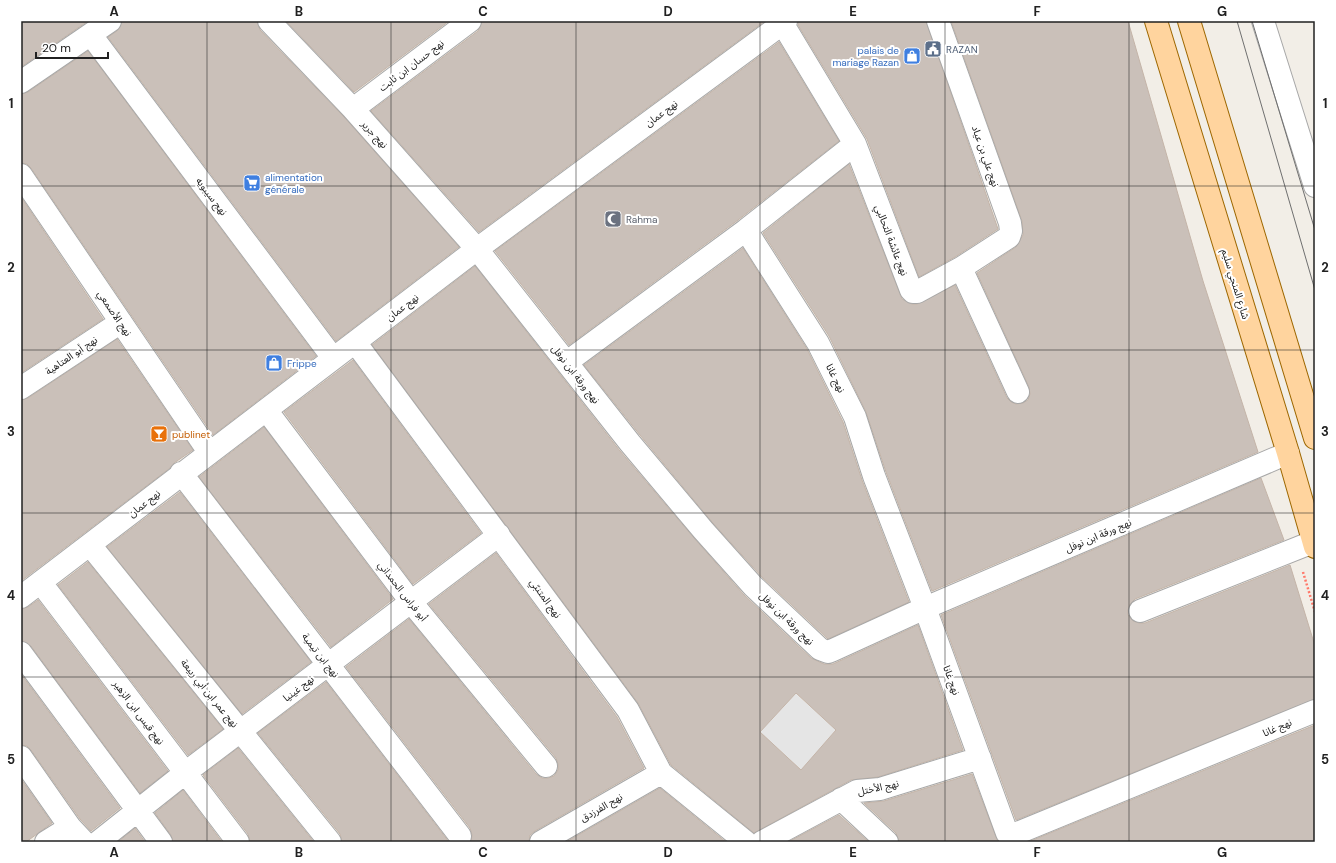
<svg xmlns="http://www.w3.org/2000/svg" width="1336" height="863" font-family="'DM Sans','Noto Sans Arabic',sans-serif">
<style>
.parking{fill:#e5e5e5}
.building{fill:#cac0b9;stroke:#c4b4a8;fill-rule:evenodd}
.lines{fill:none;stroke-linecap:round;stroke-linejoin:round}
.minor-casing{stroke:#a8a8a8;stroke-width:24}
.major-casing{stroke:#9d6700;stroke-width:24}
.path{stroke:#ff786a;stroke-width:2.5;stroke-dasharray:2 2;stroke-linecap:butt}
.minor{stroke:#fff;stroke-width:22}
.major{stroke:#ffd49e;stroke-width:22}
.tram{stroke:#6f6f6f;stroke-width:1}
.grid{fill:none;stroke:#212121;stroke-width:1;stroke-opacity:0.55}
.labels{text-anchor:middle;stroke-width:4;stroke-linejoin:round;paint-order:stroke}
.service-label{font-size:10px;fill:#4e5e75;stroke:#fff;text-anchor:start}
.shop-label{font-size:10px;fill:#366cbe;stroke:#fff;text-anchor:start}
.street-label{font-size:10px;fill:#212121;stroke:#fff}
.worship-label{font-size:10px;fill:#5b616d;stroke:#fff;text-anchor:start}
.food-label{font-size:10px;fill:#c56008;stroke:#fff;text-anchor:start}
.neatline{fill:none;stroke:#212121;stroke-width:1.5}
.grid-label{font-size:13px;text-anchor:middle;font-weight:bold;fill:#212121}
</style>
<rect width="100%" height="100%" fill="#f2eee7"/>
<path class="parking" d="M795,693L836,730L818,751L853,765L862,780L827,794L760,732Z"/>
<path class="building" d="M21,21H88L21,67Z
M122,21H257L260,30L344,117L459,247L336,341L108,37L117,31Z
M286,21H449L354,92Z
M482,21H765L479,232L371,111L478,31Z
M798,21H926L998,229L955,257L919,277L867,139L798,25Z
M951,21H1128L1203,281L1258,452L932,591L886,472L866,412L829,336L763,233L849,164L902,299L912,304H917L955,285L1007,398L1011,402L1016,404L1023,403L1028,400L1030,394L1029,387L977,273L1016,247L1023,235L1022,221Z
M779,42L839,141L738,220L569,345L495,251Z
M88,51L316,356L213,435L31,168L27,164L21,163V94L28,92Z
M21,197L103,319L21,373Z
M743,248L807,349L843,422L862,480L909,602L828,639L762,577L712,522L640,435L584,365Z
M475,266L620,451L694,538L744,595L811,658L824,664H833L918,625L963,750L878,777L851,780L754,833L671,765L638,703L372,345ZM796,693L836,730L801,770L760,732Z
M117,339L193,450L174,463L170,468L21,581V400L28,398Z
M353,360L481,533L413,584L284,412Z
M264,427L393,599L331,647L199,477Z
M1261,478L1284,540L1135,599L1130,604L1128,610V615L1133,621L1139,623H1145L1290,565L1315,646V699L1016,820L941,615Z
M180,492L311,662L242,714L107,547Z
M496,553L617,717L644,768L535,831L530,835L529,842H471L472,835L470,828L346,667L409,619L536,774L542,778H548L554,776L558,770V764L556,758L429,604Z
M88,562L223,729L188,755L58,585Z
M38,600L168,771L140,793L31,646L21,641V609L28,607Z
M21,674L120,808L91,831L80,819L31,750L27,746L21,745Z
M326,682L449,842H342L340,834L258,733Z
M1315,725V842H1028Z
M238,748L314,842H250L248,834L203,775Z
M972,774L998,842H899L896,833L864,803L884,801Z
M21,779L52,823L26,842H21Z
M660,788L726,842H566Z
M183,790L222,842H173L171,835L155,813Z
M839,815L869,842H788Z
M135,828L145,842H118Z"/>
<g class="lines">
<g class="minor-casing">
<path id="minor" d="M269,21L353,109L477,249L630,443L703,530L753,586L820,649L828,652L833,650L925,608L1288,453
M781,21L855,144L911,290L913,292H917L961,268L1018,392
M938,21L1010,223L1011,231L1009,237L961,268
M1263,21L1315,186
M91,35L333,358
M21,82L110,21
M353,109L470,21
M21,175L209,452
M746,230L818,343L855,417L874,476L925,608L1007,833L1010,836L1315,711
M355,342L628,710L661,773L746,842
M567,362L746,230L855,144
M21,388L121,322
M267,411L411,602L546,766
M181,473L460,836
M90,545L330,842
M41,583L238,842
M21,597L477,249L786,21
M1140,611L1313,542
M21,653L161,842
M21,757L70,827L84,842
M841,799L887,842
M46,842L70,827
M98,842L185,773L499,535
M541,842L661,773
M762,842L857,791L880,789L980,758"/>
</g>
<g class="major-casing">
<path id="major" d="M1156,21L1288,453L1315,547
M1189,21L1315,438"/>
</g>
<path class="path" d="M1303,572L1315,612"/>
<use href="#minor" class="minor"/>
<use href="#major" class="major"/>
<path class="tram" d="M1237,21L1315,290
M1252,21L1315,230"/>
</g>
<path class="grid" d="M207,21V842M391,21V842M576,21V842M760,21V842M945,21V842M1129,21V842M21,186H1315M21,350H1315M21,513H1315M21,677H1315"/>
<defs>
<g id="civic-square" transform="scale(0.9)"><rect x="-9" y="-9" width="18" height="18" rx="4" fill="#5c6f8a" stroke="#fff"/><path d="M-.6-6.5H3V-4.5H.6V-3L4-1V1h2V6H-6V1h2V-1L-.6-3ZM-1.2 2.5V6h2.4V2.5Z" fill="#fff"/></g>
<g id="shop-square" transform="scale(0.9)"><rect x="-9" y="-9" width="18" height="18" rx="4" fill="#3f7fe0" stroke="#fff"/><path d="M-5-2.5h2.3a2.7 3.5 0 0 1 5.4 0H5L5.5 6h-11ZM-1.5-2.5h3a1.5 2.3 0 0 0-3 0Z" fill="#fff"/></g>
<g id="supermarket-square" transform="scale(0.9)"><rect x="-9" y="-9" width="18" height="18" rx="4" fill="#3f7fe0" stroke="#fff"/><path d="M-6-5.5h2.5l.6 2H6L4.5 2H-2.5L-4.4-4H-6ZM-1.5 3.2a1.3 1.3 0 1 0 .1 0ZM3 3.2a1.3 1.3 0 1 0 .1 0Z" fill="#fff"/></g>
<g id="mosque-square" transform="scale(0.9)"><rect x="-9" y="-9" width="18" height="18" rx="4" fill="#6b7280" stroke="#fff"/><path d="M3.5-4.9A6 6 0 1 0 3.5 4.9A5 5 0 1 1 3.5-4.9Z" fill="#fff"/></g>
<g id="bar-square" transform="scale(0.9)"><rect x="-9" y="-9" width="18" height="18" rx="4" fill="#e8710a" stroke="#fff"/><path d="M-6-5H6L.8 .8V4.5H3.5V6h-7V4.5H-.8V.8Z" fill="#fff"/></g>
</defs>
<g fill-rule="evenodd">
<use href="#civic-square" x="933" y="49"/>
<use href="#shop-square" x="912" y="56"/>
<use href="#supermarket-square" x="252" y="183"/>
<use href="#mosque-square" x="613" y="219"/>
<use href="#shop-square" x="274" y="363"/>
<use href="#bar-square" x="159" y="434"/>
</g>
<g class="labels">
<g class="service-label">
<text x="946" y="53">RAZAN</text>
</g>
<g class="shop-label">
<text x="899" y="54" text-anchor="end">palais de<tspan x="899" dy="12">mariage Razan</tspan></text>
<text x="265" y="181">alimentation<tspan x="265" dy="12">générale</tspan></text>
<text x="287" y="367">Frippe</text>
</g>
<g class="street-label">
<text transform="translate(411 65) rotate(-37)" y="4">نهج حسان ابن ثابت</text>
<text transform="translate(661 113) rotate(-36)" y="4">نهج عمان</text>
<text transform="translate(375 134) rotate(48)" y="4">نهج جرير</text>
<text transform="translate(986 156) rotate(71)" y="4">نهج علي بن عياد</text>
<text transform="translate(212 196) rotate(53)" y="4">نهج سيبويه</text>
<text transform="translate(892 240) rotate(69)" y="4">نهج عائشة التحالبي</text>
<text transform="translate(1236 284) rotate(73)" y="4">شارع المنجي سليم</text>
<text transform="translate(402 307) rotate(-37)" y="4">نهج عمان</text>
<text transform="translate(115 313) rotate(56)" y="4">نهج الأصمعي</text>
<text transform="translate(71 355) rotate(-34)" y="4">نهج أبو العتاهية</text>
<text transform="translate(576 374) rotate(52)" y="4">نهج ورقة ابن نوفل</text>
<text transform="translate(836 378) rotate(64)" y="4">نهج غانا</text>
<text transform="translate(144 503) rotate(-38)" y="4">نهج عمان</text>
<text transform="translate(1098 535) rotate(-23)" y="4">نهج ورقة ابن نوفل</text>
<text transform="translate(403 591) rotate(52)" y="4">أبو فراس الحمداني</text>
<text transform="translate(546 598) rotate(54)" y="4">نهج المتنبّي</text>
<text transform="translate(787 618) rotate(44)" y="4">نهج ورقة ابن نوفل</text>
<text transform="translate(321 655) rotate(52)" y="4">نهج ابن تيمية</text>
<text transform="translate(952 680) rotate(70)" y="4">نهج غانا</text>
<text transform="translate(298 688) rotate(-37)" y="4">نهج غينيا</text>
<text transform="translate(210 693) rotate(51)" y="4">نهج عمر ابن أبي ربيعة</text>
<text transform="translate(139 712) rotate(53)" y="4">نهج قيس ابن الزهير</text>
<text transform="translate(1277 727) rotate(-23)" y="4">نهج غانا</text>
<text transform="translate(878 787) rotate(-12)" y="4">نهج الأختل</text>
<text transform="translate(601 807) rotate(-30)" y="4">نهج الفرزدق</text>
</g>
<g class="worship-label">
<text x="626" y="223">Rahma</text>
</g>
<g class="food-label">
<text x="172" y="438">publinet</text>
</g>
</g>
<rect width="1336" height="863" fill="none" stroke="#ffffff" stroke-width="44"/>
<path d="M36 52v6h72v-6" fill="none" stroke="#212121" stroke-width="2"/>
<text x="42" y="52" font-size="12" fill="#212121" stroke="#ffffff" stroke-width="3" paint-order="stroke">20 m</text>
<rect x="22" y="22" width="1292" height="819" class="neatline"/>
<g class="grid-label">
<text x="114" y="16">A</text>
<text x="299" y="16">B</text>
<text x="483" y="16">C</text>
<text x="668" y="16">D</text>
<text x="853" y="16">E</text>
<text x="1037" y="16">F</text>
<text x="1222" y="16">G</text>
<text x="11" y="108">1</text>
<text x="1325" y="108">1</text>
<text x="11" y="272">2</text>
<text x="1325" y="272">2</text>
<text x="11" y="436">3</text>
<text x="1325" y="436">3</text>
<text x="11" y="600">4</text>
<text x="1325" y="600">4</text>
<text x="11" y="764">5</text>
<text x="1325" y="764">5</text>
<text x="114" y="857">A</text>
<text x="299" y="857">B</text>
<text x="483" y="857">C</text>
<text x="668" y="857">D</text>
<text x="853" y="857">E</text>
<text x="1037" y="857">F</text>
<text x="1222" y="857">G</text>
</g>
</svg>
